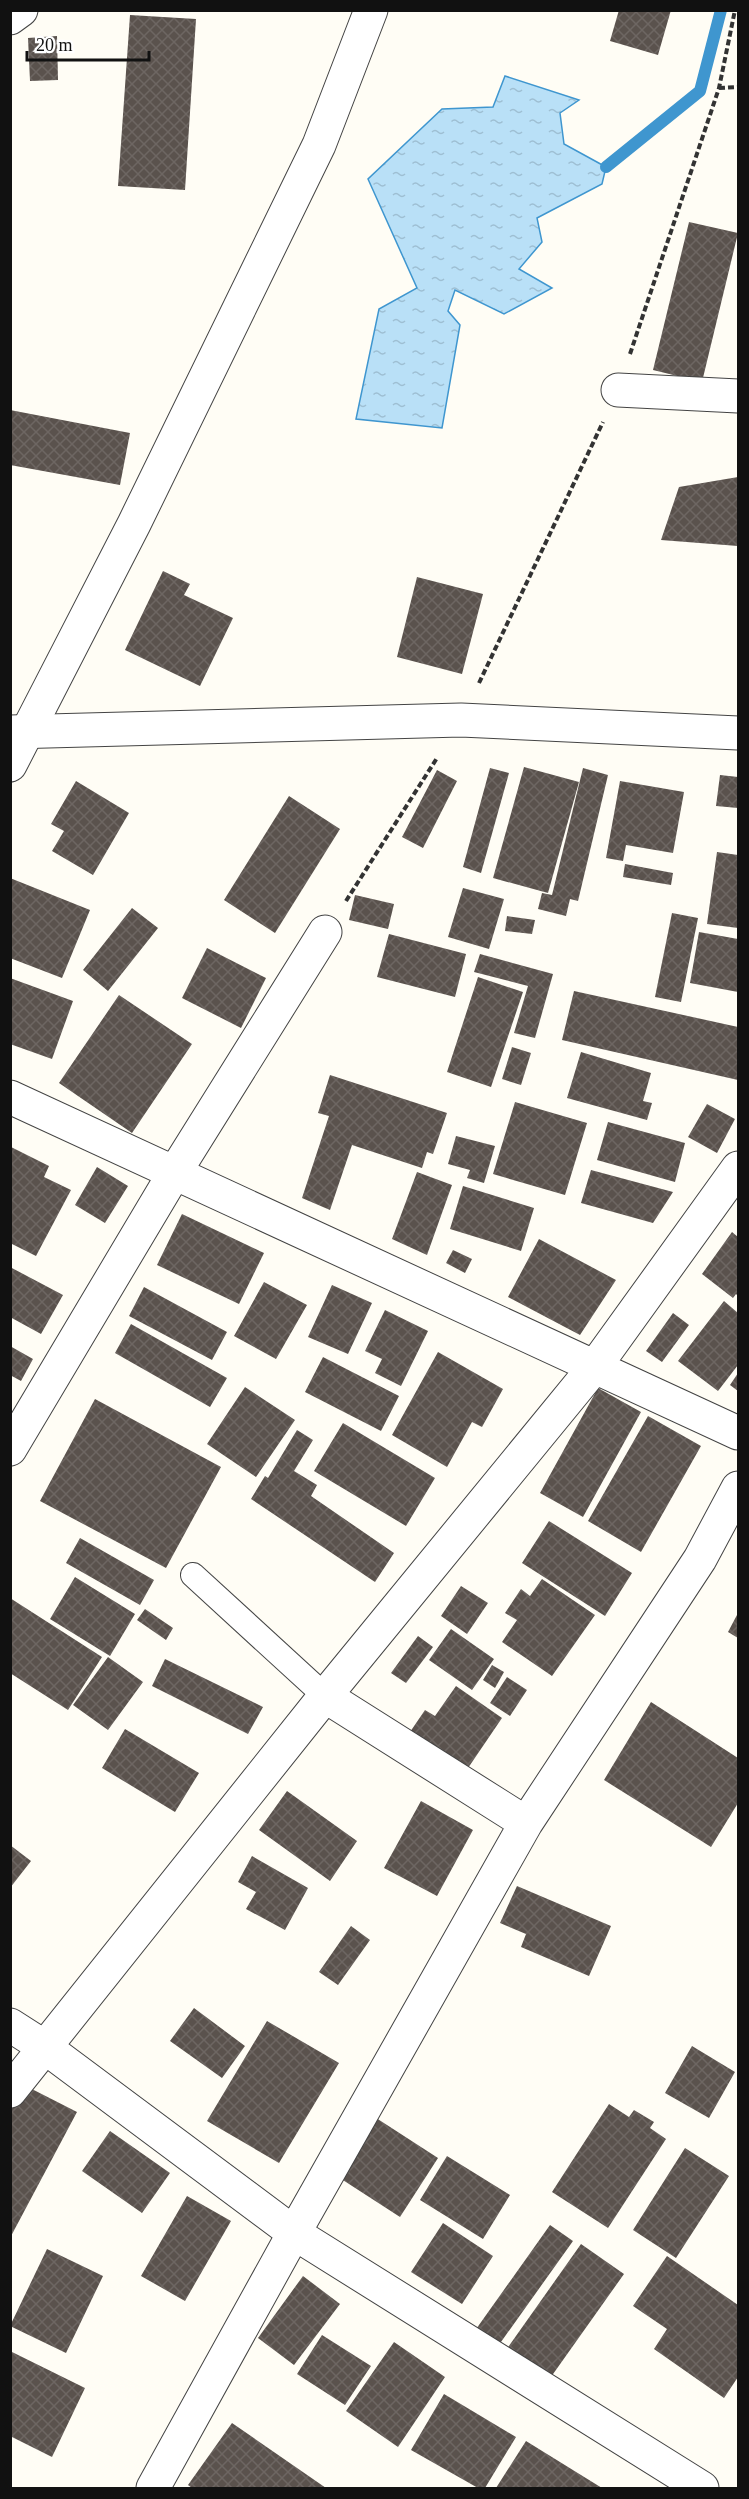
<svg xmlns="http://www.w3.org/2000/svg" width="749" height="2499" font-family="'Times New Roman',serif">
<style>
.water{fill:url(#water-ripples);stroke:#3f96cf;stroke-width:1.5}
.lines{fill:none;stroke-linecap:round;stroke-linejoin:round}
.stream{stroke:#3f96cf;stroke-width:12}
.building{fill:url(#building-cross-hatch)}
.service-casing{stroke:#444;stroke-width:26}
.minor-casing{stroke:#444;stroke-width:35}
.tertiary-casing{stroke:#444;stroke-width:35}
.path{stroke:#333;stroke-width:4;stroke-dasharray:6 3;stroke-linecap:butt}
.service{stroke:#fff;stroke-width:24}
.minor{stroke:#fff;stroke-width:33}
.tertiary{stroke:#fff;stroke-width:33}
</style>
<defs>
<pattern id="water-ripples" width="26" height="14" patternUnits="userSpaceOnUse" patternTransform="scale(1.5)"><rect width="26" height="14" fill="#b9e0f7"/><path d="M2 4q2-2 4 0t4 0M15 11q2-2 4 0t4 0" fill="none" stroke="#9ebfd3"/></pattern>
<pattern id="building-cross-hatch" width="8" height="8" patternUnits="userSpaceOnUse" patternTransform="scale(1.5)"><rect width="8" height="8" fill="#5a524d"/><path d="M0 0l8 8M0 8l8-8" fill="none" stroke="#6d6662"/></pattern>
</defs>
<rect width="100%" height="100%" fill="#fffdf5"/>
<path class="water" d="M505,76L579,100L560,113L564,144L606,167L602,184L537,218L542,242L519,269L552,288L504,314L455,290L448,311L460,325L442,428L356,419L379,309L417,288L368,179L442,109L493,107Z"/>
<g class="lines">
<path class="stream" d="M606,167L700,91L721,10"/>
</g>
<path class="building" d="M619,10H671L658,55L610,41Z
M130,15L196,19L185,190L118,186Z
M57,36L58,80L30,81L28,38Z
M689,222L738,233L702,382L653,370Z
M10,410L130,433L120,485L10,465Z
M738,477V546L661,540L679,487Z
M163,571L190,584L184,595L233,618L200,686L125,650Z
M417,577L483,594L462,674L397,657Z
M524,767L579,782L548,893L493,878Z
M490,768L509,773L481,873L463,867Z
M583,768L608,775L578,901L570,899L566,916L538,909L542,893L552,895Z
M437,770L457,781L423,848L402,837Z
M720,775L738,777V808L716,806Z
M76,781L129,813L93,875L52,851L64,831L51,824Z
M620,781L684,792L673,853L626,845L623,861L606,858Z
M289,796L340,829L275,933L224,900Z
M717,852L738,855V928L707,924Z
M625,864L673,873L671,885L623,877Z
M10,878L90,910L62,978L10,958Z
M463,888L504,899L489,949L448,937Z
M355,895L394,904L388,929L349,920Z
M132,908L158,928L108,991L83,970Z
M672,913L698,918L681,1002L655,997Z
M507,916L535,920L532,934L505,931Z
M699,932L738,939V992L690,983Z
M389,934L466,954L455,997L377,977Z
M207,948L266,978L241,1028L182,998Z
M480,954L553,974L535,1038L514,1033L528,986L474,972Z
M478,977L523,992L491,1087L447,1072Z
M10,978L73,1001L52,1059L10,1044Z
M574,991L738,1027V1080L562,1040Z
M119,995L192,1044L132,1133L59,1083Z
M512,1047L531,1053L521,1085L502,1079Z
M581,1052L651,1073L643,1101L652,1103L647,1120L567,1098Z
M330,1075L447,1113L433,1154L427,1152L422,1168L352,1145L330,1210L302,1198L329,1116L318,1113Z
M515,1102L587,1123L565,1195L493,1174Z
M707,1104L735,1119L717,1153L688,1137Z
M608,1122L685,1143L675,1182L597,1160Z
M456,1136L495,1146L484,1183L467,1178L470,1170L448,1164Z
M11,1147L49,1166L44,1177L71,1190L36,1256L10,1243Z
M97,1167L128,1186L105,1223L75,1205Z
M591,1170L673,1192L653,1223L581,1203Z
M417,1172L452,1185L427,1255L392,1239Z
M463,1186L534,1208L521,1251L450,1229Z
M182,1214L264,1253L239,1304L157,1265Z
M732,1232L738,1237V1296L736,1294L733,1298L702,1274Z
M539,1239L616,1280L580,1335L508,1297Z
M453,1250L472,1259L465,1273L446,1263Z
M10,1267L63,1295L41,1334L10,1317Z
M264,1282L307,1305L276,1359L234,1336Z
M332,1285L372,1303L348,1354L308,1337Z
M144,1287L227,1332L212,1360L129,1316Z
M724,1301L738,1313V1365L718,1391L678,1361Z
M385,1310L428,1331L401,1386L375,1373L382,1359L365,1351Z
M673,1313L689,1325L662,1362L646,1351Z
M131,1324L227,1378L210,1407L115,1353Z
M10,1346L33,1359L21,1381L10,1375Z
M438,1352L503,1389L482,1427L472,1422L447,1467L392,1435Z
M323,1357L399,1396L381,1431L305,1392Z
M738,1373V1391L730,1385Z
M245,1387L295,1420L256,1477L207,1444Z
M598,1388L641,1412L583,1517L540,1493Z
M95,1399L221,1467L166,1568L40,1501Z
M648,1416L701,1446L641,1552L588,1521Z
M343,1423L435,1478L406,1526L314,1471Z
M297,1430L313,1440L294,1471L317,1485L311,1496L394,1553L375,1582L251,1499L265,1476L268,1478Z
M549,1521L632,1573L605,1616L522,1563Z
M80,1538L154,1580L140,1605L66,1563Z
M75,1577L135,1614L110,1656L50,1619Z
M542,1579L595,1615L552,1676L502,1642L517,1620L505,1613L521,1589L530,1596Z
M461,1586L488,1603L467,1634L441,1616Z
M10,1598L102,1657L68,1710L10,1673Z
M145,1609L173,1628L166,1640L137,1620Z
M738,1613V1638L728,1632Z
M451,1629L494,1659L472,1690L429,1660Z
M418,1636L433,1647L406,1683L391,1673Z
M108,1657L143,1682L108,1730L73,1705Z
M165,1659L263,1707L248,1734L152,1686Z
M492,1665L504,1672L495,1688L483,1680Z
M507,1677L527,1690L510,1716L490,1703Z
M456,1686L502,1718L466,1771L410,1732L425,1710L435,1716Z
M651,1702L738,1758V1803L711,1847L604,1780Z
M125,1729L199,1773L175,1812L102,1768Z
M287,1791L357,1841L330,1881L259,1830Z
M421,1801L473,1830L437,1896L384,1868Z
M10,1845L31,1861L10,1888Z
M252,1856L308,1888L285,1930L246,1909L256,1892L238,1882Z
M517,1886L611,1926L589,1976L521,1947L526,1934L500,1923Z
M351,1926L370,1940L338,1985L319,1972Z
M194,2008L245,2046L222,2078L170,2041Z
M267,2021L339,2063L279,2163L207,2121Z
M692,2046L735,2072L709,2118L665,2093Z
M24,2085L77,2112L10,2238V2110Z
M609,2104L629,2117L634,2110L654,2122L650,2128L666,2139L608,2228L552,2192Z
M370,2114L438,2158L400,2217L332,2173Z
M110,2131L170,2173L142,2213L82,2171Z
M685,2148L729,2176L676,2258L633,2230Z
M447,2156L510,2195L483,2239L420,2200Z
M187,2196L231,2221L185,2301L141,2276Z
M443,2223L493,2256L462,2304L411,2272Z
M550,2225L573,2241L496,2349L474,2332Z
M581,2244L624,2274L546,2384L504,2353Z
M47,2249L103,2276L66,2353L10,2326Z
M667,2256L738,2305V2377L724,2398L654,2349L667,2329L633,2306Z
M303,2276L340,2304L294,2365L258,2338Z
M322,2335L371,2366L345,2405L297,2374Z
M394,2342L445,2377L398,2447L346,2411Z
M10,2351L85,2388L52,2457L10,2436Z
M444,2394L516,2437L485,2488H478L411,2450Z
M232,2423L326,2488H192L188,2485Z
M526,2441L602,2488H496Z"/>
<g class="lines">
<g class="service-casing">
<path id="service" d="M193,1575L325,1696"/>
</g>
<g class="minor-casing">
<path id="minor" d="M10,18L21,10
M618,390L738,396
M10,765L134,524L319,145L371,10
M10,1097L738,1433
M10,1449L175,1172L325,932
M325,1696L526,1823
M10,2025L46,2048L294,2233L702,2488
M10,2091L325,1696L596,1365L738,1168
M153,2488L294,2233L526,1823L700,1559L738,1488"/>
</g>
<g class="tertiary-casing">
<path id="tertiary" d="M10,732L461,720L738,733"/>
</g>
<path class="path" d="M719,88L738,87
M630,354L719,88L735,10
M479,683L603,422
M346,901L437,758"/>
<use href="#service" class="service"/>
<use href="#minor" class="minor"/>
<use href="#tertiary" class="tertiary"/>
</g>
<rect width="749" height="2499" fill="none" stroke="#111111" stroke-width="24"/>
<path d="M27 51v9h122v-9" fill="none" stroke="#111111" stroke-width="3"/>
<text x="36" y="51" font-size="18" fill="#111111" stroke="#ffffff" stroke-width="4.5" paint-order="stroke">20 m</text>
</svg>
